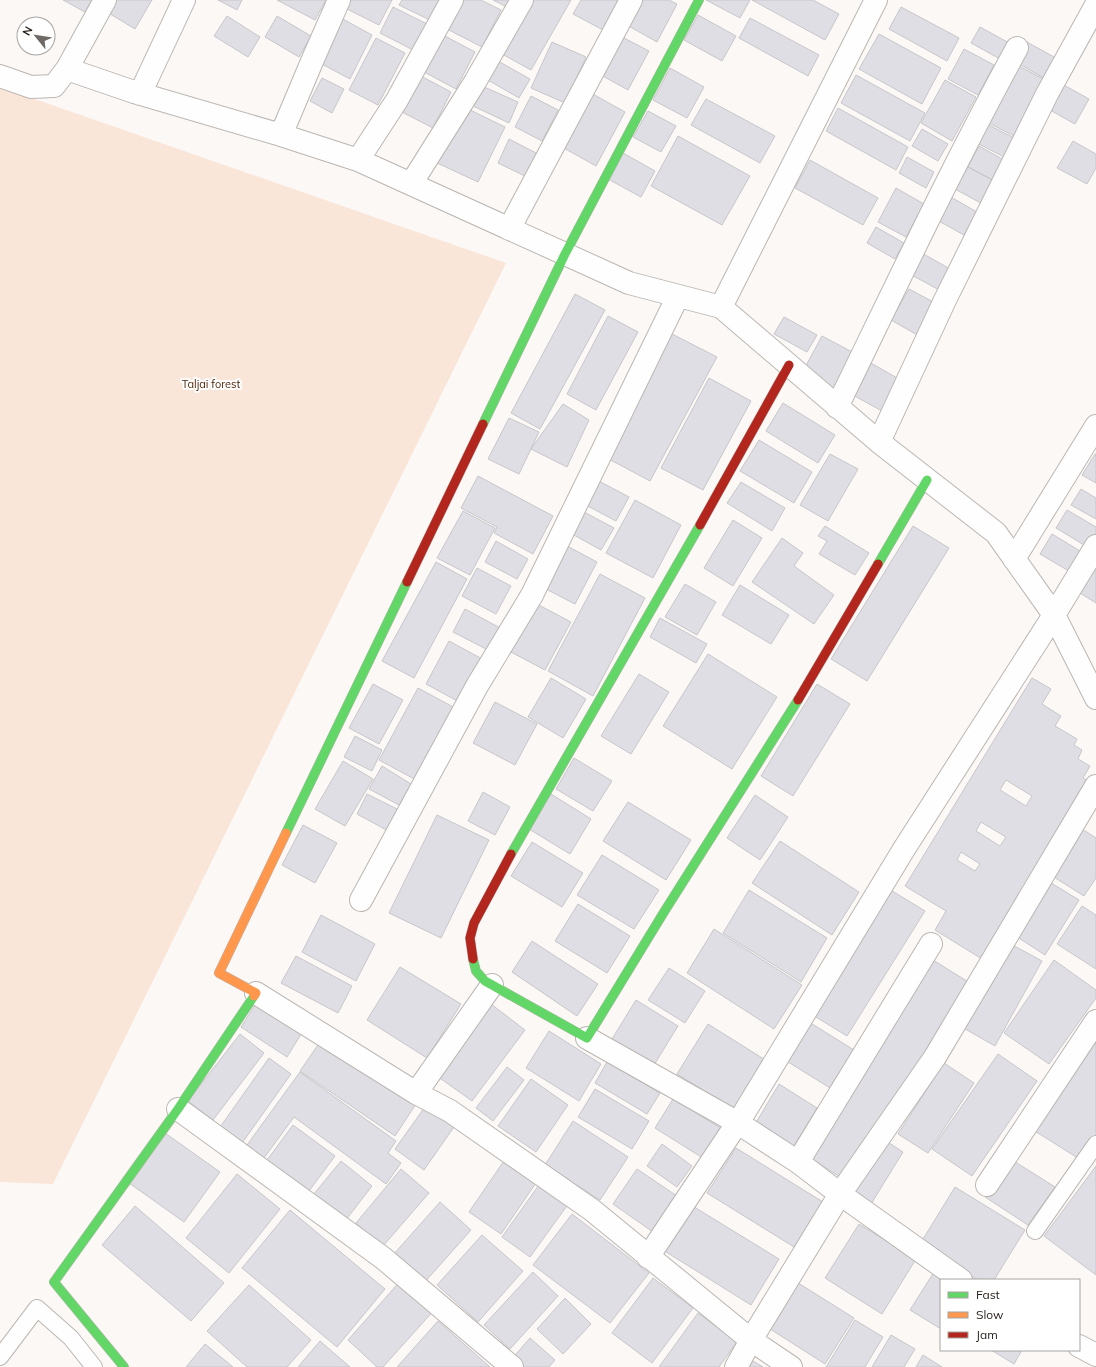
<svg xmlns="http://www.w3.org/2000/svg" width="1096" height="1367" font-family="Mulish,sans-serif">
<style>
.green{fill:#fae5d9}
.building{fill:#e0dee5;stroke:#c7c6c9;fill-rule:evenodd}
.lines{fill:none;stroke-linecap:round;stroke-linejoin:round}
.lane-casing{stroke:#bbb6b2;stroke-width:18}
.street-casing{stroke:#bbb6b2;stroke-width:24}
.fast-casing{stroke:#bbb6b2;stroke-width:10}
.slow-casing{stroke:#bbb6b2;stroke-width:10}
.jam-casing{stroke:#bbb6b2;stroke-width:10}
.lane{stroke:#fefefe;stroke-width:16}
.street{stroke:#fefefe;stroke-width:22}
.fast{stroke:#63d668;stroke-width:9}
.slow{stroke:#ff974d;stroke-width:9}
.jam{stroke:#b3261e;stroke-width:9}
.labels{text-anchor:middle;stroke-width:4;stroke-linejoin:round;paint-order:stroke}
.park-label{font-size:11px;fill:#512708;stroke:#fff}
</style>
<rect width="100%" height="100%" fill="#fbf8f6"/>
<path class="green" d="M0,87L506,263L53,1184L0,1182Z"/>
<path class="building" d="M63,0H92L85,12Z
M114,0H152L135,29L107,12Z
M218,0H242L237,10Z
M277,0H326L315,20Z
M349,0H392L379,25L345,8Z
M402,0H445L434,22L399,5Z
M462,0H481L501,10L482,47L447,29Z
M493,0H511L507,7Z
M532,0H571L531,70L502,54Z
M581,0H622L605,31L573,14Z
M638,0H669L677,4L657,42L625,24Z
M706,0H750L740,18Z
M752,0H813L839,14L825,40Z
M393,7L431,26L417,52L380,33Z
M901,7L959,38L947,61L889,29Z
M698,15L736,36L722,61L684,40Z
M227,16L260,37L248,57L214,36Z
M277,16L311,36L299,57L265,37Z
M341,18L372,35L350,79L318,62Z
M750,18L819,55L808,76L739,38Z
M980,27L1011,44L1002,60L971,43Z
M879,34L941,68L922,104L859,69Z
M443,35L475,52L456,89L424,72Z
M622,37L649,51L628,90L601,75Z
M376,38L405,53L378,105L349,90Z
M1025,41L1056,58L1044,78L1014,61Z
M552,42L586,57L565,103L531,88Z
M964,49L994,65L978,95L948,79Z
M498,61L530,79L519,98L488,80Z
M1017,65L1051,83L1020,139L987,122Z
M670,68L704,87L687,118L653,100Z
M419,75L451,92L433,128L400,111Z
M856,75L925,113L910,141L841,103Z
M322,78L344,89L332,113L310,101Z
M945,80L976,97L952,141L921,123Z
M1062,84L1089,99L1075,124L1048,109Z
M482,86L518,102L509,123L473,106Z
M591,93L625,112L596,166L562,147Z
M531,96L558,110L542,141L515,127Z
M706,99L775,136L760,163L691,125Z
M462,106L505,127L478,182L435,162Z
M838,108L908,147L896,170L826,131Z
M648,111L676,126L661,152L633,137Z
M985,123L1020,141L1010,160L975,142Z
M922,129L948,144L938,161L912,146Z
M678,136L750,176L722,225L651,186Z
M509,139L540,155L529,178L498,163Z
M1073,141L1096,154V168L1087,184L1057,168Z
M979,146L1004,160L993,180L968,167Z
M623,153L655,171L641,197L608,179Z
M907,157L934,172L926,188L899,173Z
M810,160L878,198L863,225L795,188Z
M968,167L1000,184L988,207L955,189Z
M896,188L924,204L906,237L878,222Z
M949,196L977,212L964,235L937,220Z
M876,227L904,243L895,259L867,243Z
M920,252L952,270L941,291L908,273Z
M909,289L937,304L919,336L891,320Z
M575,294L605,310L540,429L511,413Z
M608,316L638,332L596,410L567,394Z
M784,317L817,335L807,352L774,334Z
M672,334L717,357L650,481L605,457Z
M822,336L856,354L836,390L803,371Z
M869,362L899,379L882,411L851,394Z
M709,378L751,401L703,490L661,468Z
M783,403L835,435L818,463L766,431Z
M563,404L589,420L567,467L531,449Z
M509,418L539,432L519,474L488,459Z
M759,440L812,472L794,503L740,471Z
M830,454L858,469L828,521L800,505Z
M1095,454H1096V483L1082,475Z
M478,476L553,516L533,554L494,533L497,527L461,508Z
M597,480L629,497L616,521L584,504Z
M741,482L785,508L772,531L727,503Z
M1081,489L1096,498V519L1071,505Z
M635,500L681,525L653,578L606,553Z
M1067,510L1096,527V536L1089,548L1056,528Z
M463,511L495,528L470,575L437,558Z
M584,512L614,528L601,550L572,534Z
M733,520L762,538L733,586L704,568Z
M825,526L869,553L855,575L819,554L827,541L818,536Z
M913,526L949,548L867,681L831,659Z
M1052,534L1085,554L1074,574L1040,554Z
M782,538L803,553L794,566L834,595L814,624L752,582Z
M496,541L528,559L517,579L485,562Z
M567,546L597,562L575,604L544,588Z
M1096,553V603L1075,590Z
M436,562L467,579L414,678L382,661Z
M477,568L511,586L496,614L462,596Z
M600,574L645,598L593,696L548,671Z
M685,584L716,602L697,635L665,617Z
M740,585L789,615L771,644L722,615Z
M535,603L571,622L545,670L509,651Z
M465,609L502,629L490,651L453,632Z
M660,618L707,644L696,663L650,637Z
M449,641L484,660L461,703L426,684Z
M708,654L777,697L732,769L663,726Z
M639,674L669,692L631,754L601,736Z
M551,678L586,699L563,738L528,717Z
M1032,678L1051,689L1042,704L1061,716L1055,726L1077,739L1074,745L1082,750L1078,759L1090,766L1083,778L1090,782L982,959L935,930L946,911L905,886ZM1006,780L1032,796L1026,806L1000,790ZM981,822L1006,837L1000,846L976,831ZM961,852L980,864L975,871L957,860Z
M373,684L403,700L379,744L349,728Z
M817,684L850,704L793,796L761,776Z
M418,688L457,709L418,781L379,760Z
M495,702L537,724L515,765L473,743Z
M355,736L382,750L372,771L344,757Z
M574,758L612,781L593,811L556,789Z
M343,761L373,779L345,826L315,809Z
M382,766L411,784L399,805L369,789Z
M483,792L510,807L495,835L468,821Z
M367,794L401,811L390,832L357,814Z
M551,794L591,819L570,854L529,829Z
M755,795L788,817L760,860L727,838Z
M628,802L691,840L666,880L603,841Z
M437,815L489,840L441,938L389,913Z
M303,825L337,843L315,883L282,865Z
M1079,827L1096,838V878L1084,896L1049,874Z
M780,841L859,892L832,935L752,883Z
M532,842L583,873L562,907L511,876Z
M602,855L659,890L634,929L577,895Z
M1048,881L1079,900L1045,955L1014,935Z
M889,889L925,911L847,1036L811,1014Z
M749,890L827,938L801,982L723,933Z
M578,904L630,936L607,973L555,941Z
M1082,906L1096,915V969L1057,944Z
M321,915L375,944L356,981L302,952Z
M714,929L802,985L774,1029L687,973Z
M532,941L598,984L577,1016L512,972Z
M1007,942L1042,961L995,1046L960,1026Z
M296,956L352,986L338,1013L281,983Z
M933,960L970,983L847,1181L810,1158Z
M1054,960L1096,990V998L1049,1064L1004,1033Z
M400,967L461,1004L427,1058L367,1020Z
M669,968L705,991L685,1023L648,1000Z
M636,1000L678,1026L654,1065L612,1039Z
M257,1002L303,1031L287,1057L241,1027Z
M491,1004L525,1030L472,1101L437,1076Z
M809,1022L854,1050L830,1088L785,1060Z
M708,1024L767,1061L736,1110L677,1074Z
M1096,1028V1138L1081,1160L1030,1128Z
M549,1031L601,1064L579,1101L526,1068Z
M240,1034L264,1053L213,1120L188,1101Z
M322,1039L416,1104L395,1136L300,1071Z
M998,1054L1037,1081L972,1176L932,1149Z
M269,1058L291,1074L240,1146L218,1130Z
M607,1062L660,1093L647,1114L595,1083Z
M944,1063L974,1083L928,1153L898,1134Z
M507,1067L524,1080L493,1121L476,1108Z
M300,1072L396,1141L388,1153L401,1163L386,1184L294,1117L264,1158L247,1145Z
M531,1079L568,1105L536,1152L498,1126Z
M779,1084L817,1108L792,1149L754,1126Z
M595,1089L649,1121L632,1149L578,1117Z
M673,1099L724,1130L706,1160L655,1128Z
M427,1104L456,1124L424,1170L395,1149Z
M573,1121L628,1157L600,1200L545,1165Z
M293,1125L335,1156L309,1191L267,1160Z
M165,1133L220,1172L184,1222L129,1183Z
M880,1137L903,1152L871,1204L848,1190Z
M662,1144L692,1166L677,1187L647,1166Z
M736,1148L823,1202L794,1247L707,1193Z
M506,1158L538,1180L501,1234L469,1212Z
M1009,1158L1055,1187L1028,1225L985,1197Z
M341,1161L372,1186L345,1221L313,1195Z
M1096,1166V1275L1044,1236Z
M401,1169L429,1193L383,1246L356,1223Z
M637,1169L677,1196L653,1232L613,1204Z
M237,1174L280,1209L229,1273L186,1238Z
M541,1182L569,1203L530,1257L502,1237Z
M955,1187L1025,1230L994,1280H978L920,1244Z
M440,1202L471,1230L424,1283L393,1255Z
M691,1205L779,1259L751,1305L663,1250Z
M135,1206L224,1283L191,1321L102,1245Z
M290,1210L385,1289L337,1347L242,1268Z
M572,1214L649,1273L610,1323L533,1265Z
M859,1224L916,1259L882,1314L825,1278Z
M482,1235L523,1271L478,1322L437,1285Z
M533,1272L558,1296L510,1349L484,1325Z
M934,1272L947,1280H941V1329L910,1310Z
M403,1278L436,1308L383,1367H377L348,1340Z
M653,1278L693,1308L652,1363L612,1333Z
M795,1281L854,1318L825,1364L767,1327Z
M249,1285L311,1340L287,1367H247L207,1331Z
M565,1298L591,1324L563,1354L537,1329Z
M698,1313L737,1342L719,1367H659Z
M855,1320L883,1337L865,1367H826Z
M438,1321L490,1367H397Z
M891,1335L915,1349L904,1367H872Z
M530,1338L555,1360L549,1367H519L511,1360Z
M320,1341L350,1367H298Z
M205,1344L233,1367H186Z
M991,1350H1022L1014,1364Z
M923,1355L942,1367H916Z
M753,1361L763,1367H749Z"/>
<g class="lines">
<g class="lane-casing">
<path id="lane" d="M1035,1231L1096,1144
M0,1357L37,1308L71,1338L94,1367"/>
</g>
<g class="street-casing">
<path id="street" d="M105,0L67,69L134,92L281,135L358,160L629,283L721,307L879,442L996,533L1054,615L1096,698
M0,76L31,87L54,86L67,69
M140,94L184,0
M281,135L313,59L339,0
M358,160L397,100L452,0
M411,184L475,82L522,0
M509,229L631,0
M721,307L876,0
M837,407C896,286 953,165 1017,48
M879,442L945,300L1047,94L1096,5
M1014,559L1096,426
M361,900L477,686L532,595L678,296
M256,993L416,1093L450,1111L592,1210L751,1340L791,1367
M587,1038L738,1123L798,1162L840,1194L751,1340L736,1367
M416,1093L492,985
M178,1109L383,1258L512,1367
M798,1162L931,944
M987,1185L1096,1021
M648,1257L744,1113L904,849L1054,615L1096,546
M961,1280L840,1194L935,1057L1096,786
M1079,1346L1096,1355"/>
</g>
<g class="fast-casing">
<path id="fast" d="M483,424L565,254L699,0
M878,564L927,480
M286,833L407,582
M511,854L700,525
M473,959L476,971L485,981L587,1038L664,912L798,700
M124,1367L54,1282L178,1109L254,996"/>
</g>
<g class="slow-casing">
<path id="slow" d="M254,996L256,993L219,973L286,833"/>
</g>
<g class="jam-casing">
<path id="jam" d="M700,525L789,365
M407,582L483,424
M798,700L878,564
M473,959L470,938L474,923L511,854"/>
</g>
<use href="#lane" class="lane"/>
<use href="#street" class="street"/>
<use href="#fast" class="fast"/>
<use href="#slow" class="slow"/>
<use href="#jam" class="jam"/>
</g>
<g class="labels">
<g class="park-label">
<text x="211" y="388">Taljai forest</text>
</g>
</g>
<rect x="940" y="1279" width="140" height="72" fill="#ffffff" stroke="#a7a4a2"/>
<rect x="948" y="1292" width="20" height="6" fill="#63d668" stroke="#a7a4a2"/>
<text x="976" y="1299" font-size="12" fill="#241c17">Fast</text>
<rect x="948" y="1312" width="20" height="6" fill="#ff974d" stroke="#a7a4a2"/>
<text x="976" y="1319" font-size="12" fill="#241c17">Slow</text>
<rect x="948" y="1332" width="20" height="6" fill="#b3261e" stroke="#a7a4a2"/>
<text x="976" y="1339" font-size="12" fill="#241c17">Jam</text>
<g transform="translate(36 36) rotate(300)"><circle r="19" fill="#ffffff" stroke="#a7a4a2"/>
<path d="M0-3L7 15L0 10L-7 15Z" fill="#6f6965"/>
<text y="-6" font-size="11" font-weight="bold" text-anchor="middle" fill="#241c17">N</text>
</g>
</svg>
